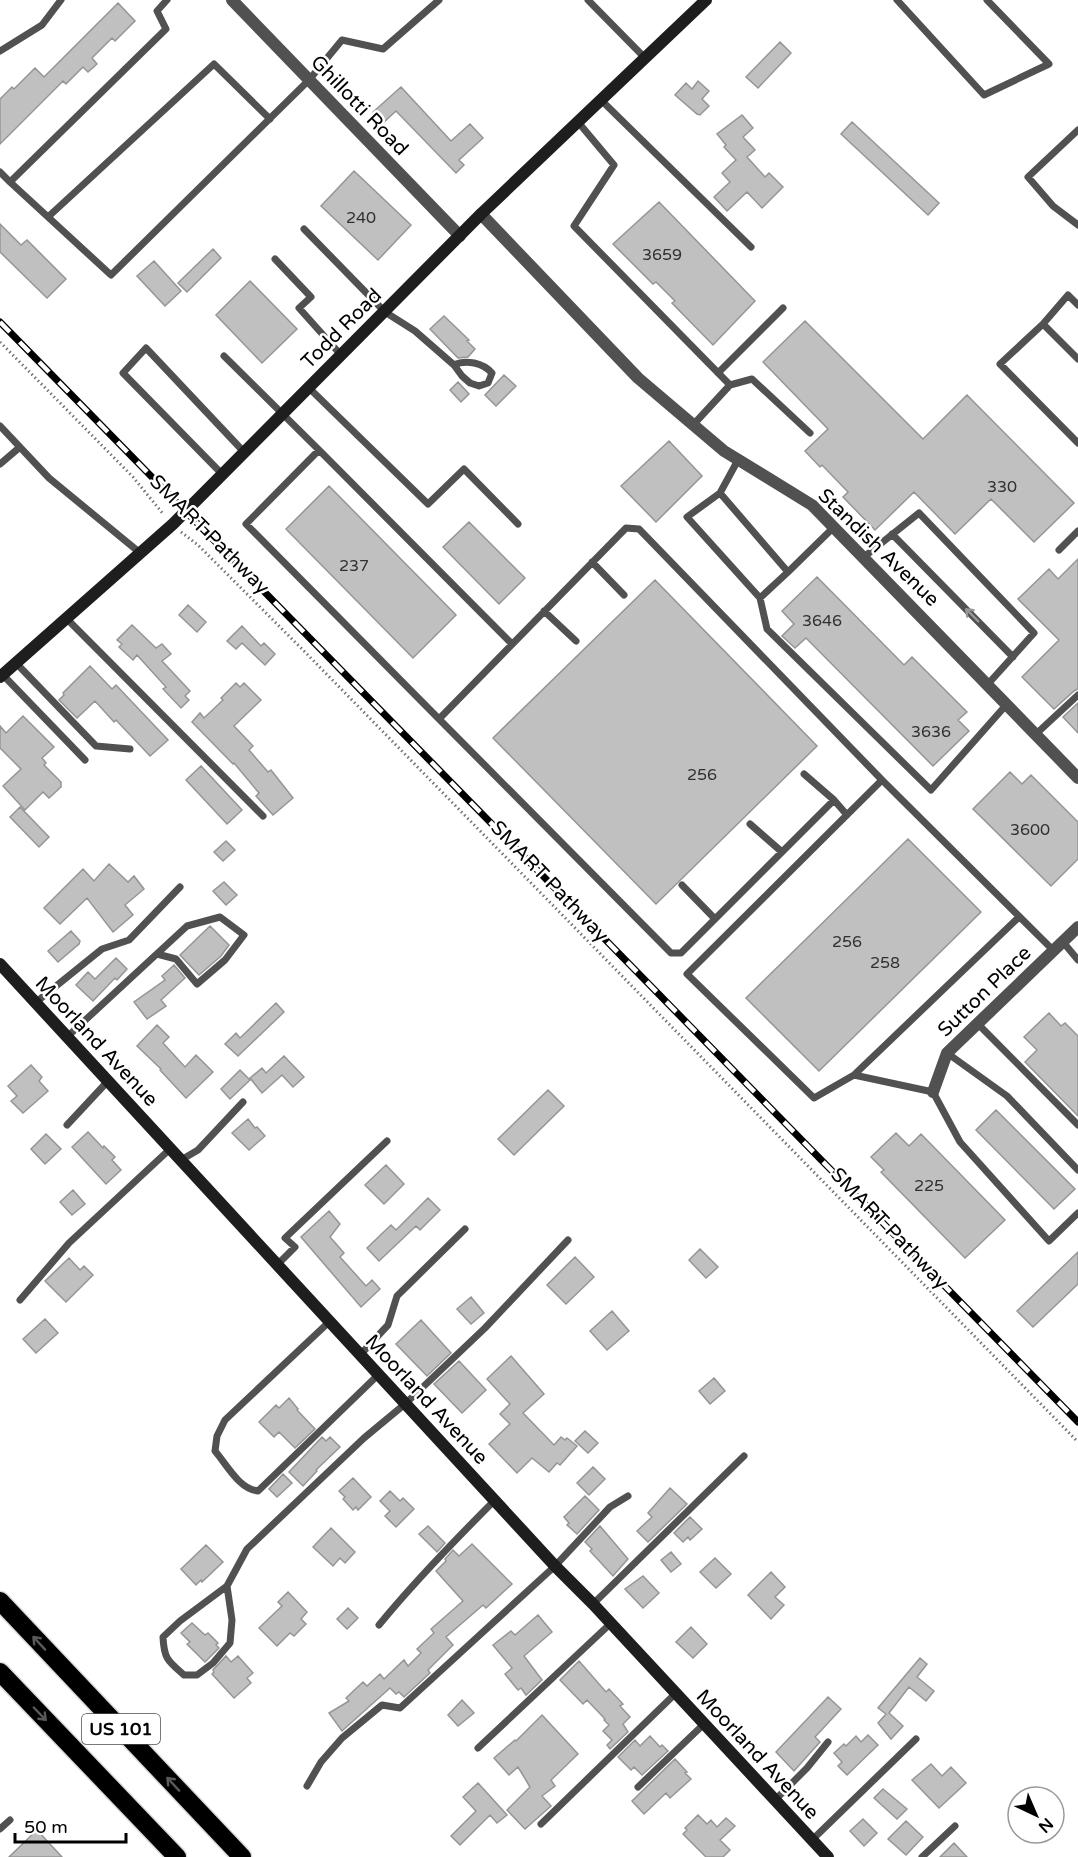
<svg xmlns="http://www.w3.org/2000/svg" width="1078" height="1857" font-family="'Varela Round',sans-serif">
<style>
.building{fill:#c0c0c0;stroke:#959595;stroke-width:1.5}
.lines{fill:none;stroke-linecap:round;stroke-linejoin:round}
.highway-casing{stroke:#dbdbdb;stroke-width:21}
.path{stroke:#737373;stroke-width:3;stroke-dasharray:1.5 3;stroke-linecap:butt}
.lane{stroke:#515151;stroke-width:7}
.street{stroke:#515151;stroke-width:12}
.secondary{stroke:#1e1e1e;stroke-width:12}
.highway{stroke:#000;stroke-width:18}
.rail-casing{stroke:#000;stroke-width:7}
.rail{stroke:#fff;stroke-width:4.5;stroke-dasharray:14;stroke-linecap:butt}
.oneway{stroke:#979797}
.oneway2{stroke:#595959}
.labels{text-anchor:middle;stroke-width:5;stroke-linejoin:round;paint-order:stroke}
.number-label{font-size:16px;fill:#303030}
.shield{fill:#fff;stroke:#4c4c4c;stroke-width:1.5}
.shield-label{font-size:18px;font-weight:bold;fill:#000}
.street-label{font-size:20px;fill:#000;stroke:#fff}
</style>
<rect width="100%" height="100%" fill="#fff"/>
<path class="building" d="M118,3L135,21L115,41L112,38L92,58L97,64L88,72L83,67L66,84L63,81L0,144V99L12,87L14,89L35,68L44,77Z
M780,42L791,53L758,88L746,77Z
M698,81L709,91L702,99L709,106L700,115L697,114L675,95L686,83L692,89Z
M401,87L451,141L470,124L483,138L459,160L464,165L456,173L396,111L383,123L382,121L380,122L373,112Z
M742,115L753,128L743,137L755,150L747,157L765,177L769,173L783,187L762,208L747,192L727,211L714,197L730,182L722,173L736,160L724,147L726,145L717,134Z
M852,122L939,203L928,215L841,134Z
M354,171L411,225L378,260L321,206Z
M659,202L755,301L713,345L672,303L675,301L656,282L653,284L613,244Z
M0,224L21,245L27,240L66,279L47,298L0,252Z
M213,249L221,258L187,292L178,283Z
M154,261L181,291L165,306L137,276Z
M250,281L297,329L262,363L216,315Z
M444,316L469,340L467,341L475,349L468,357L458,358L430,329Z
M805,321L923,439L967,395L1074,503L1034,542L991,499L955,534L914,492L875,530L843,497L848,492L822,465L820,467L805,451L828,429L763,362Z
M504,375L516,386L496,406L485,395Z
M458,382L469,394L461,402L450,390Z
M669,441L702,476L656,522L621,486Z
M329,486L456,615L413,658L286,529Z
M469,522L525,578L499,604L443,547Z
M1078,559V689L1074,691L1054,709L1022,677L1059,640L1018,599L1049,569L1058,579Z
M817,577L904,665L912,657L967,712L958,720L969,731L933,766L806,638L795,648L782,636L794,624L782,611Z
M655,580L817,746L656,904L493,738Z
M188,605L206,622L197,632L179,615Z
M132,625L156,648L162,644L171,654L162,661L190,691L185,696L189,700L181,708L163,689L166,687L137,655L133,660L119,647L122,644L117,640Z
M242,626L261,646L264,643L275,654L265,665L242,643L236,649L227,641Z
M90,666L112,689L116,685L168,740L150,756L116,720L114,722L95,701L77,718L59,700L64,695L63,693Z
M236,683L240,687L244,683L261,700L234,726L253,746L249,750L268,772L271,770L293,798L273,815L256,796L259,793L234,763L233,764L192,722L200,713L204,718L223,700L221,698Z
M1078,703V733L1063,717Z
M23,716L54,747L42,758L46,763L44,765L61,782V787L49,798L43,792L25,810L3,786L21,769L0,748V726L6,733Z
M201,766L242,810L227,824L186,780Z
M1010,772L1022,784L1031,775L1078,822V859L1051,886L973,809Z
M20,807L49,837L39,847L10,817Z
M908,839L981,912L819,1071L746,998Z
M226,841L235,850L223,861L214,852Z
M109,864L128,882L134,876L144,889L125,905L133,915L113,932L87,898L60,924L44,908L83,869L94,881Z
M224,882L237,895L226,905L213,891Z
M210,926L229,945L221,956L199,975L180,955Z
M71,931L80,941L79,944L58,962L48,951Z
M116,958L127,969L117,980L115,978L93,1001L76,985L88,972L95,979Z
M174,965L185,978L161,1000L166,1006L147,1019L134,1002L165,980L162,976Z
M276,1003L284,1012L238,1056L225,1044L236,1033L240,1038Z
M1049,1013L1061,1026L1065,1023L1078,1036V1116L1025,1062L1037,1050L1024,1037Z
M157,1025L169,1037L163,1043L185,1067L196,1055L213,1072L186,1098L160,1070L161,1069L137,1046Z
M284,1056L304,1077L293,1087L282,1075L262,1093L250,1078L262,1068L266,1073Z
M31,1065L42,1077L39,1081L48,1091L23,1113L11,1101L17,1096L8,1086Z
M240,1070L250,1080L230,1099L221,1089Z
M548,1090L564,1106L514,1155L498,1139Z
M996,1110L1075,1189L1054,1209L976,1130Z
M248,1119L255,1128L257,1127L265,1136L249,1150L232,1133Z
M88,1132L103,1148L104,1146L115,1157L112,1160L121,1170L106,1184L72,1147Z
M896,1133L909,1146L921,1134L1005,1220L965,1258L881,1172L884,1170L871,1157Z
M46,1134L61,1149L45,1164L31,1149Z
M386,1165L404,1184L384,1204L365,1185Z
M73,1190L85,1204L72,1215L60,1202Z
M428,1198L440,1210L420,1230L416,1226L379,1261L367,1248L391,1225L396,1230Z
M329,1211L340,1224L330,1237L344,1253L340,1257L366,1286L372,1280L380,1289L361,1307L301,1237Z
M700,1249L718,1267L706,1278L689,1260Z
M1078,1252V1284L1033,1327L1017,1311Z
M575,1257L594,1277L566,1304L547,1285Z
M69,1258L80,1270L84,1266L93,1275L66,1302L45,1281Z
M471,1297L484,1313L471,1324L457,1309Z
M612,1311L629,1331L607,1350L590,1331Z
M45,1319L58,1333L36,1353L23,1339Z
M421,1320L451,1353L427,1376L396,1344Z
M511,1356L544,1394L523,1413L554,1445L561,1437L565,1440L567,1438L577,1446L560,1465L557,1463L549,1472L532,1458L517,1473L489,1444L510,1424L500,1414L510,1404L487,1379Z
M459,1361L486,1390L462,1413L434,1384Z
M714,1378L725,1391L710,1404L699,1391Z
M289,1398L298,1409L297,1410L315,1429L295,1448L279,1432L274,1437L259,1422L276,1405L279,1408Z
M585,1431L598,1443L588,1453L575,1441Z
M322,1437L326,1441L330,1437L340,1447L316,1470L317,1471L303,1486L289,1472Z
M593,1467L605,1479L589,1495L577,1483Z
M283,1474L292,1483L277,1497L269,1489Z
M353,1478L371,1497L358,1510L356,1507L353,1510L343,1499L345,1497L339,1491Z
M670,1488L687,1504L648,1542L637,1531L652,1517L648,1513Z
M390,1491L400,1501L403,1498L414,1509L396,1527L385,1516L390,1511L380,1501Z
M585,1496L599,1510L577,1534L567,1525L569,1523L564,1517Z
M690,1517L702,1529L690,1540L688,1537L683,1542L674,1533Z
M428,1526L445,1543L437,1552L419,1534Z
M600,1526L628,1559L613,1576L590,1551L592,1549L585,1542Z
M331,1528L355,1552L345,1563L340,1558L333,1566L313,1547Z
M472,1544L512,1584L486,1608L483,1605L446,1637L453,1645L428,1670L430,1673L404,1697L399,1692L396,1694L390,1688L342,1731L329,1713L349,1701L346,1698L363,1682L367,1686L380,1674L384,1679L404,1660L408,1666L421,1653L417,1649L434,1633L431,1629L463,1601L436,1571L446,1561L445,1559L453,1550L459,1556Z
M206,1545L223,1562L202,1582L201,1580L196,1585L181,1569Z
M671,1552L681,1564L671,1572L661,1560Z
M715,1558L731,1574L716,1588L700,1572Z
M771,1572L785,1587L775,1597L784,1605L771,1619L748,1595Z
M643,1576L659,1593L643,1608L625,1589Z
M288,1592L307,1612L301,1619L306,1624L294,1636L290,1633L277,1646L259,1628L282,1606L278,1602Z
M348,1608L358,1618L347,1629L337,1619Z
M538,1615L552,1632L524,1656L542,1680L526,1695L521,1688L518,1690L505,1674L512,1668L493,1645L511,1631L515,1635Z
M192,1623L205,1635L208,1633L218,1643L216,1645L219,1648L205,1662L187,1644L190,1642L181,1633Z
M691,1627L707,1644L693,1658L676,1642Z
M226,1656L231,1662L238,1656L253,1673L247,1678L251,1683L234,1698L212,1674L214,1672L213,1670Z
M920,1658L927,1664L917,1677L934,1691L926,1701L909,1687L889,1713L903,1726L891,1739L878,1723L886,1714L878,1708Z
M579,1661L606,1692L609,1689L623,1704L620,1706L630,1717L623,1724L628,1732L610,1749L607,1745L612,1740L603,1731L609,1725L604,1720L605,1719L587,1700L583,1704L560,1680Z
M828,1697L841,1709L815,1737L820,1742L794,1771L776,1752Z
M462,1700L474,1713L458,1726L448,1715Z
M542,1715L578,1754L551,1780L555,1786L542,1796L551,1806L525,1829L507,1810L530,1787L518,1767L509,1775L494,1758L515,1740L516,1741Z
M868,1735L878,1745L847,1775L838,1766L842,1762L834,1753L844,1744L846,1746L856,1736L861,1742Z
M650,1736L660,1747L662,1745L668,1751L642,1775L634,1767L631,1770L618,1757L635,1740L640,1746Z
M675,1759L687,1772L685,1773L691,1779L670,1798L666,1793L644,1814L632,1801Z
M931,1764L942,1776L951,1767L966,1783L939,1808L912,1780Z
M478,1783L507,1815L497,1823L490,1815L460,1845L451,1836L476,1811L463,1797Z
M883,1789L907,1809L897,1819L874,1798Z
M698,1815L707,1824L711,1820L717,1827L726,1818L735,1826L720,1840L730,1850L723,1857H706L683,1834L687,1830L685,1828Z
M863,1819L877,1833L864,1846L850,1831Z
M906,1821L923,1837L906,1855L888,1839Z
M37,1830L62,1857H9Z
M954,1843L967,1857H940Z"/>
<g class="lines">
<g class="highway-casing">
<path id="highway" d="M0,1601L242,1857
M0,1672L177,1857"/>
</g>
<path class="path" d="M0,342L133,477L164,515
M181,532L198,545L304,651L1078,1442"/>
<path class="lane" d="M167,0L157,11L166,29L10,182L111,275L309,80L342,40L383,49L439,0
M588,0L645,58
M897,0L984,95L1049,64L987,0
M0,51L42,25L61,0
M601,100L751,247
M578,122L614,165L574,226L730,385L693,425
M1078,130L1028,177L1053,206L1078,225
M0,172L10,182
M48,217L214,64L270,119
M304,229L385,312L415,331L454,365L462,376L470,383L479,386L488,383L492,373C483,363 466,359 454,365
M275,259L311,297L299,308L341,355
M1043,324L1068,295L1078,305
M224,356L319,450L246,524L439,719
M1078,359L1043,324L1000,364L1078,443
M718,373L783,308
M730,385L752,379L810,433
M309,388L428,504L464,469L518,524
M0,426L49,478L139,552
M319,450L512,644
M0,464L20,447
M222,474L123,373L146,348L244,452
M720,493L687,517L760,598L788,572L720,493L738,460
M892,534L1013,657
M1059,550L1078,531
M864,557L919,513L1034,633L988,684
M592,562L624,595
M788,572L834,527
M760,598L767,629L931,790L1007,704
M544,611L576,641
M66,618L263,816
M16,663L96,746L130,749
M3,675L85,760
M1036,734L1078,695
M804,774L834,800
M847,815L834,800L681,953H671L439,719L626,528L639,529L882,780
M750,824L782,852
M682,885L715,919
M1019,917L854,1075L814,1098L687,974L882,780L1054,951
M1063,942L1078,960
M35,1003L102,949L129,940L180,887
M978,1024L1078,1125
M67,1037L187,926L220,917L244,935L225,960L197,984L176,959L157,954
M947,1053L1007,1096L1078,1170
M854,1075L933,1092L960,1142L1049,1241L1078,1213
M67,1125L108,1081
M181,1160L198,1150L243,1102
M277,1265L295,1247L285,1238L387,1141
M20,1300L69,1243L170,1149
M329,1322L225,1420L217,1436L215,1451C227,1465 239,1489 258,1491L378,1375
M360,1355L388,1325L397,1296L465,1229
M227,1586L232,1620L230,1643L213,1663L197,1675H184C168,1661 164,1659 163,1637L180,1621L227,1586L247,1549L364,1438L405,1404L485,1328L568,1240
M593,1604L744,1456
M379,1625C415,1581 454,1541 494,1501
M478,1748L610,1624
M307,1786L321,1762L342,1738L382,1705L400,1708L555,1566L610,1507L628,1496
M638,1787L704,1724
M775,1800L807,1768L828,1742
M541,1824L675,1694
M0,1829L10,1820
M812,1840L916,1739
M922,1857L955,1826"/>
<path class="street" d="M232,0L460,236
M481,214L638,378L724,451L812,505L1078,778
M933,1092L947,1053L1078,927"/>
<path class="secondary" d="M0,677L173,524L481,214L706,0
M0,964L555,1566L593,1604L828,1857"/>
<use href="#highway" class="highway"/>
<g class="rail-casing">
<path id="rail" d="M0,322L1078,1422"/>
</g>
<use href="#rail" class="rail"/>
</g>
<defs><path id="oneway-shaft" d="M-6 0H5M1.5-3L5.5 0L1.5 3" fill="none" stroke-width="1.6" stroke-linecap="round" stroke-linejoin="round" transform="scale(1.5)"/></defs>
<use class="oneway" href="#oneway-shaft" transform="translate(972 615) rotate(-135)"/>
<g class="oneway2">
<use href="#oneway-shaft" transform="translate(39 1643) rotate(-133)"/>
<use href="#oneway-shaft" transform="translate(40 1714) rotate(46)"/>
<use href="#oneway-shaft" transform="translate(173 1784) rotate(-133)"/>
</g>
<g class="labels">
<g class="number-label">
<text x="361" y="223">240</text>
<text x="662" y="260">3659</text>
<text x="1002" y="492">330</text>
<text x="354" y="571">237</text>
<text x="822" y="626">3646</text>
<text x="931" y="737">3636</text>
<text x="702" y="780">256</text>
<text x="1030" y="835">3600</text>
<text x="847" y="947">256</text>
<text x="885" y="968">258</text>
<text x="929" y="1191">225</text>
</g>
<rect class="shield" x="82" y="1714" width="78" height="30" rx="4.5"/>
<g class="shield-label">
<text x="121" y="1735">US 101</text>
</g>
<g class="street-label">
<text transform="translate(360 105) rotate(46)" y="7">Ghillotti Road</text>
<text transform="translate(341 328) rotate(-45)" y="7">Todd Road</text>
<text transform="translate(210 534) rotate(45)" y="7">SMART Pathway</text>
<text transform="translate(879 547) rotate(44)" y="7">Standish Avenue</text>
<text transform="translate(550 881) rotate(46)" y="7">SMART Pathway</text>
<text transform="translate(984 991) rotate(-44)" y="7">Sutton Place</text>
<text transform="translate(97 1041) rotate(47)" y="7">Moorland Avenue</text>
<text transform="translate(890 1228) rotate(46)" y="7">SMART Pathway</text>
<text transform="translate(427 1399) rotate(47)" y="7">Moorland Avenue</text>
<text transform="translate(758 1754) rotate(47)" y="7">Moorland Avenue</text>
</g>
</g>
<g transform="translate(1036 1815) rotate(136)"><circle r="28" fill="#ffffff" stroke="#999999" stroke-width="1.5"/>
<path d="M0-4.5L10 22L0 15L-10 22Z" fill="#000000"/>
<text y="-9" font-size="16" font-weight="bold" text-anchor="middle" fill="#000000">N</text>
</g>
<path d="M15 1833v9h111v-9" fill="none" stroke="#000000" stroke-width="3"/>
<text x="24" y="1833" font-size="18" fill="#000000" stroke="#ffffff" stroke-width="4.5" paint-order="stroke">50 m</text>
</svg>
